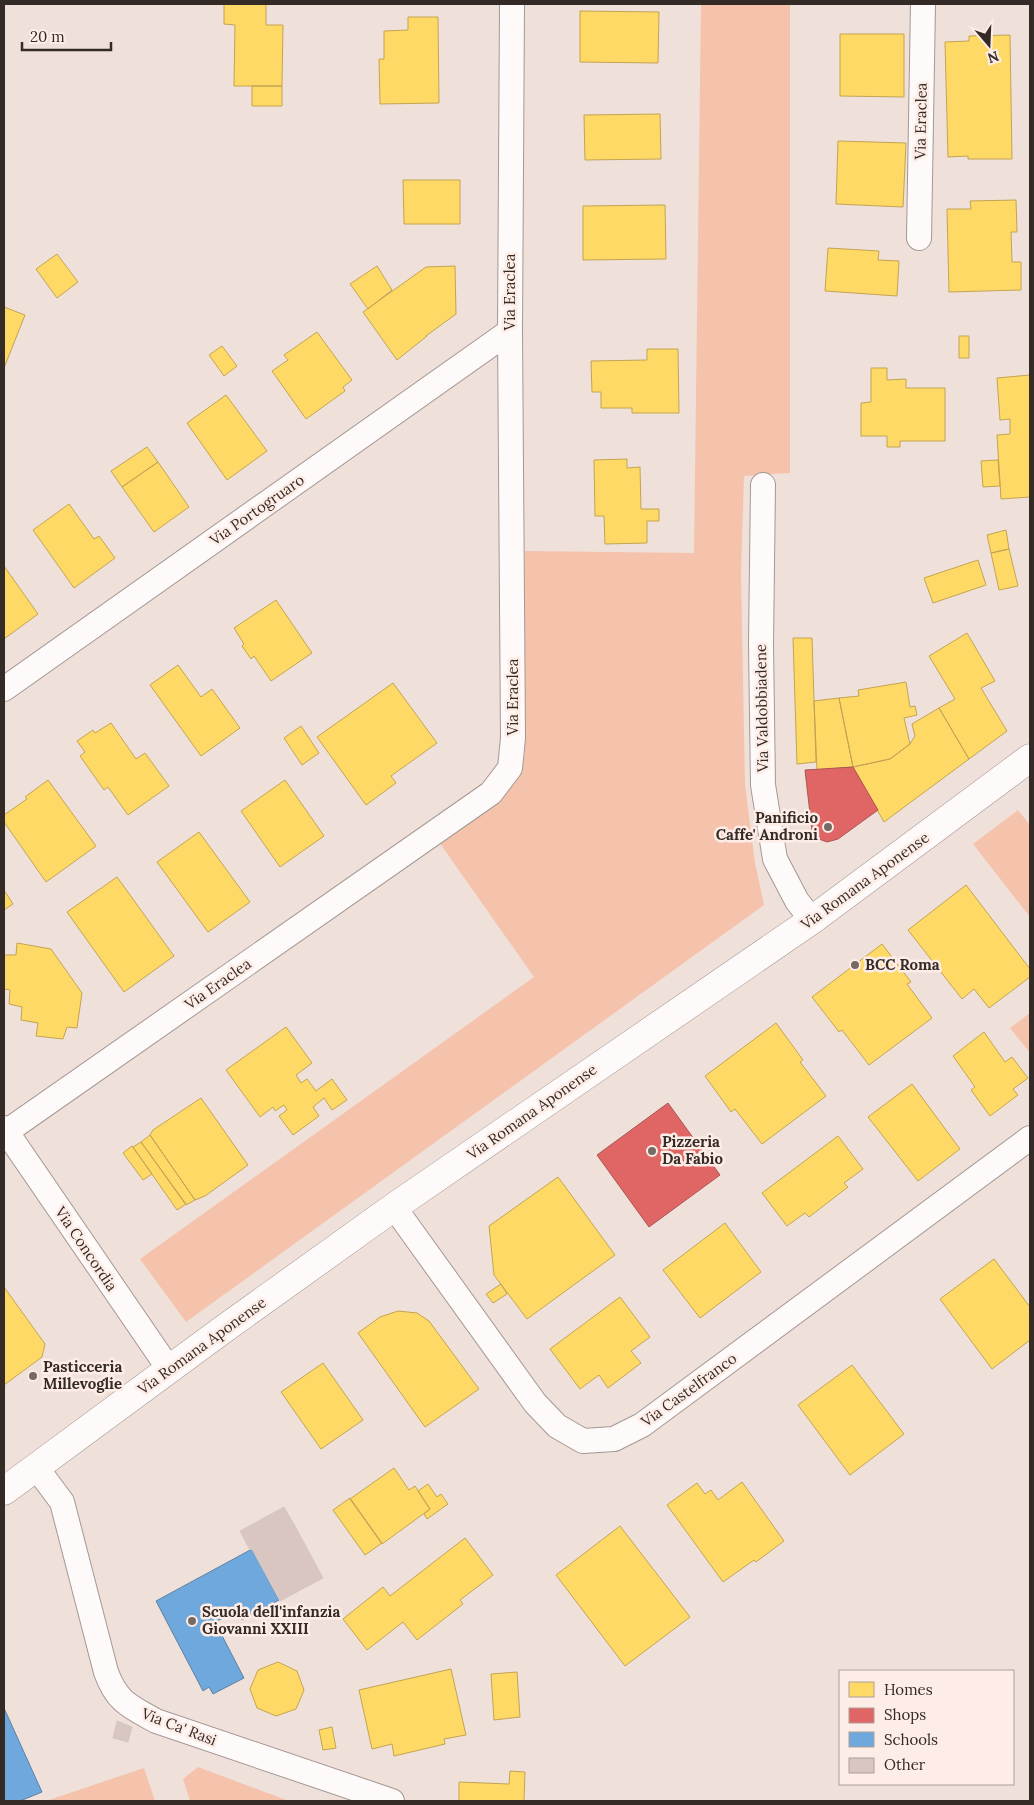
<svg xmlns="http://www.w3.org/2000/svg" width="1034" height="1805" font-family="Lora,serif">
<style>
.green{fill:#f5c2ac}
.homes{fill:#ffd966;stroke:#c2a453}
.shops{fill:#e06666;stroke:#ac5453}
.schools{fill:#6fa8dc;stroke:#5d82a5}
.building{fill:#d9c6c0;stroke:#d4c8c3}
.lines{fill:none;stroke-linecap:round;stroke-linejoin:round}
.minor-casing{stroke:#a49894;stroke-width:26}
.tertiary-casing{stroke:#a49894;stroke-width:29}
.minor{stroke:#fdfaf9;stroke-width:24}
.tertiary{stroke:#fdfaf9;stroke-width:28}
.poi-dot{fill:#766a65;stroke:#fdede6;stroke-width:2}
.labels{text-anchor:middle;stroke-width:5;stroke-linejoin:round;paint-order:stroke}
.street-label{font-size:15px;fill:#342a26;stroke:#fdede6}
.poi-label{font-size:15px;font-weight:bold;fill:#342a26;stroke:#fdede6;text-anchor:start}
</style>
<rect width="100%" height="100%" fill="#f0e0da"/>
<path class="green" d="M701,4H790V473L744,476L741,573L745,785L755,863L764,905L186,1322L140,1259L534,977L439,842L518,776L525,755V551L694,553Z
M1018,810L1030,825V917L973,844Z
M1030,1013V1053L1010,1028Z
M198,1767L289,1801H190L183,1779Z
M144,1768L155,1801H46Z"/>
<path class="homes" d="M224,4H266V25H283L282,86H234L235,25L224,24Z
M580,11L659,12L658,63L580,62Z
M408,17H438L439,103L380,104L379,59H384V31L408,30Z
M840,34H904V97L840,96Z
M1010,35L1012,159H968V156L948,157L945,42L969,41V36Z
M252,86H282V106H252Z
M660,114L661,159L585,160L584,115Z
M838,141L906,143L903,207L836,204Z
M403,180H460V224H404Z
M1016,200L1017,232H1011L1012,262H1021V290L949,292L947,209H971L970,201Z
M665,205L666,259L583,260V206Z
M828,248L879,251L878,260L899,261L897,296L825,291Z
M57,254L78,282L57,298L36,269Z
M377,266L392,290L368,309L350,284Z
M455,266L456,314L426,336H427L397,360L363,312L426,267Z
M4,307L25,315L4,368Z
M317,332L352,380L343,387L345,391L306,419L272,371L288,360L284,355Z
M959,336H969V358H959Z
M222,346L237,366L224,376L209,355Z
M647,349H678L679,413H632V408H601V392H592L591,361L647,360Z
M871,368H887V380L906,379V388H945V441H900V447H887V436H861V403L871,402Z
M1030,375V497L1001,499L997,435L1010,434V419L1000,420L997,378Z
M226,395L267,451L227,480L187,423Z
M147,447L158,462L122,487L111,471Z
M627,459V468L640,467L641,509H659V521H647V543L605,544L604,516H595L594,460Z
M998,460L1000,486L983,487L981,461Z
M158,462L189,507L154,532L122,487Z
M69,504L94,539L99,536L115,558L74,588L33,530Z
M1006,530L1009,549L991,553L987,535Z
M1009,549L1018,586L999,590L991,553Z
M978,560L986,585L933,603L924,578Z
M4,566L38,614L4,639Z
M276,600L312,653L271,681L254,656L251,659L242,646L244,644L234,628Z
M967,633L995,681L981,688L1007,731L969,759L939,708L955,699L929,656Z
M793,638H812L816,762L797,764Z
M178,665L201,697L212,689L240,728L201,756L150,685Z
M906,682L910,707L915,706L917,715L904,718L910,744L890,759L853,767L839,698L859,696L858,690Z
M393,683L437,743L391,776L396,783L366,805L317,737Z
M839,698L853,767L817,770L814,701Z
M939,708L969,759L884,822L853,767L890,759L910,744L915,736L912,724Z
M111,723L136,759L145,753L169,786L128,815L108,787L104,790L80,756L85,752L77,741L93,730L95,733Z
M301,726L319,753L302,765L284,738Z
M48,780L96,846L46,882L4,822V815L27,799L25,797Z
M285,780L324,836L280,867L241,811Z
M199,832L250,902L208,932L157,862Z
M117,877L174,956L124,992L67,912Z
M966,885L1030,969V977L989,1008L974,989L962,999L908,930Z
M4,890L13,904L4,910Z
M17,943L51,949L82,993L77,1028L67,1027L63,1039L36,1036L38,1023L21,1020L22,1007L9,1004L10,990L4,989V955H16Z
M882,944L911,982L907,984L932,1018L869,1065L842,1030L839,1032L812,997Z
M776,1023L803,1060L800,1062L826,1096L762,1144L735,1109L731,1112L705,1076Z
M286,1027L312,1063L296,1075L301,1083L307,1079L316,1091L332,1079L347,1100L332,1110L324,1098L313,1107L319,1116L293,1135L279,1116L287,1110L284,1105L275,1111L273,1107L260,1117L226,1070Z
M984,1032L1005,1062L1012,1057L1028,1078L1013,1089L1018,1095L990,1116L971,1090L975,1087L953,1056Z
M912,1084L960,1149L918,1181L868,1117Z
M201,1098L248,1165L205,1196L195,1200L150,1135L153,1130Z
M150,1135L195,1200L186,1205L141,1142Z
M838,1136L863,1169L844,1183L848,1187L809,1217L805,1213L787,1226L762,1193Z
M141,1142L186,1204L177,1210L133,1147Z
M132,1146L152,1174L143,1180L123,1153Z
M558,1177L615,1255L527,1319L494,1275L489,1226Z
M725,1223L761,1272L700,1318L663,1270Z
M994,1259L1030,1307V1340L992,1369L940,1299Z
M501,1284L507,1294L493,1303L486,1294Z
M4,1287L45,1344L42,1357L4,1385Z
M620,1297L650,1337L631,1351L641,1363L608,1388L599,1375L580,1389L550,1349Z
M398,1311L417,1313L429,1321L479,1389L425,1427L358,1333L380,1317Z
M323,1363L363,1420L321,1449L281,1392Z
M852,1365L904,1434L850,1475L798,1405Z
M394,1468L409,1490L415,1486L430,1509L382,1544L350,1499Z
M742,1482L784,1541L756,1562L754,1560L723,1582L667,1505L697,1483L705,1494L711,1490L718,1500Z
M428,1484L437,1497L441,1494L448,1504L427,1519L424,1514L430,1509L418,1491Z
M350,1498L382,1543L365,1555L333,1510Z
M620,1526L690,1617L625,1666L556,1575Z
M465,1538L493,1575L460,1600L463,1604L417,1640L403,1622L367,1650L343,1619L383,1587L390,1596Z
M278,1662L297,1671L304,1690L296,1709L276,1716L257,1708L250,1689L258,1670Z
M451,1669L466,1735L444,1739L445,1744L394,1756L392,1744L372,1749L359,1690Z
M517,1672L520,1717L494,1720L491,1674Z
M332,1727L336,1748L323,1750L319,1730Z
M510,1771L525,1772L524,1801H459V1782L509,1784Z"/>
<path class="shops" d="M853,767L878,810L838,839L827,842L819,839L812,831L805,770Z
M668,1103L720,1175L649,1227L597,1155Z"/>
<path class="schools" d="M252,1549L279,1600L242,1620L237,1611L215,1622L244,1678L213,1694L209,1687L203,1691L156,1601Z
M4,1708L42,1792L20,1801H4Z"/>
<path class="building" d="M284,1507L295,1526L250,1550L240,1531Z
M295,1526L323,1578L280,1601L252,1549Z
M117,1721L132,1727L128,1742L113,1738Z"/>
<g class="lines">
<g class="minor-casing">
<path id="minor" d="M919,238L923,4
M763,485L761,644L763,785L775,859L797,901L812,920
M4,689L510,331
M4,1128L169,1369
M6,1132L491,793L510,768L513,738L510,331L512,4
M394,1207L535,1403L557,1426L583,1441L614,1439L642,1425L1030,1138
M36,1467L62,1502L106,1672C117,1702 129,1706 156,1721L392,1801"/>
</g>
<g class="tertiary-casing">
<path id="tertiary" d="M4,1491L221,1331L394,1207L812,920L1030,758"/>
</g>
<use href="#minor" class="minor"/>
<use href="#tertiary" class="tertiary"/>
</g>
<g class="poi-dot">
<circle cx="828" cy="827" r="5"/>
<circle cx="855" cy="965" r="5"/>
<circle cx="652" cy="1151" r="5"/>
<circle cx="33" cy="1376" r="5"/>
<circle cx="192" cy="1621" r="5"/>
</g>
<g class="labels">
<g class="street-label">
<text transform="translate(921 121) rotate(-89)" y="5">Via Eraclea</text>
<text transform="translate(510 292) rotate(-90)" y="5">Via Eraclea</text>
<text transform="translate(257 510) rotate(-35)" y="5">Via Portogruaro</text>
<text transform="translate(513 697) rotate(-90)" y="5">Via Eraclea</text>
<text transform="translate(762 708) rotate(-91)" y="5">Via Valdobbiadene</text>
<text transform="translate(865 881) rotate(-36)" y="5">Via Romana Aponense</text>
<text transform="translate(218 984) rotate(-35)" y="5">Via Eraclea</text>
<text transform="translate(532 1112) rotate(-35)" y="5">Via Romana Aponense</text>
<text transform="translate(86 1249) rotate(56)" y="5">Via Concordia</text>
<text transform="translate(202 1346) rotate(-36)" y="5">Via Romana Aponense</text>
<text transform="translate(689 1390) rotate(-36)" y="5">Via Castelfranco</text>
<text transform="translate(179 1727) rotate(21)" y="5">Via Ca' Rasi</text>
</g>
<g class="poi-label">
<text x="818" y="823" text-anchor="end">Panificio<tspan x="818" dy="17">Caffe' Androni</tspan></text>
<text x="865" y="970">BCC Roma</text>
<text x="662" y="1147">Pizzeria<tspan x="662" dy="17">Da Fabio</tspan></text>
<text x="43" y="1372">Pasticceria<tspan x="43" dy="17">Millevoglie</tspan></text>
<text x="202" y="1617">Scuola dell'infanzia<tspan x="202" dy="17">Giovanni XXIII</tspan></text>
</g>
</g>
<rect width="1034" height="1805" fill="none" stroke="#342a26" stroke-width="10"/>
<rect x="839" y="1670" width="175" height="115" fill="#fdede6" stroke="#ad9f99"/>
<rect x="849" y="1682" width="25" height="15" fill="#ffd966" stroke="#ad9f99"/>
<text x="884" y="1695" font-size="15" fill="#342a26">Homes</text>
<rect x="849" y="1708" width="25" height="15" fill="#e06666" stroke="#ad9f99"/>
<text x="884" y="1720" font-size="15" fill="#342a26">Shops</text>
<rect x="849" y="1732" width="25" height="15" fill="#6fa8dc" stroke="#ad9f99"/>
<text x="884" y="1745" font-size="15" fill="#342a26">Schools</text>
<rect x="849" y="1758" width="25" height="15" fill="#d9c6c0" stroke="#ad9f99"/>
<text x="884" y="1770" font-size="15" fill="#342a26">Other</text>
<g transform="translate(989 45) rotate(161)" stroke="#fdede6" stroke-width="4" paint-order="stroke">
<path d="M0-4L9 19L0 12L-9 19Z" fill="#342a26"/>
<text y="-8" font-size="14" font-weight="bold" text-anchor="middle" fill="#342a26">N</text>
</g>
<path d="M22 42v8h89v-8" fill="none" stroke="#342a26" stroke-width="2.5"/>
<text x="30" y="42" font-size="15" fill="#342a26" stroke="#fdede6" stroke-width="4" paint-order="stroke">20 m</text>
</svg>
